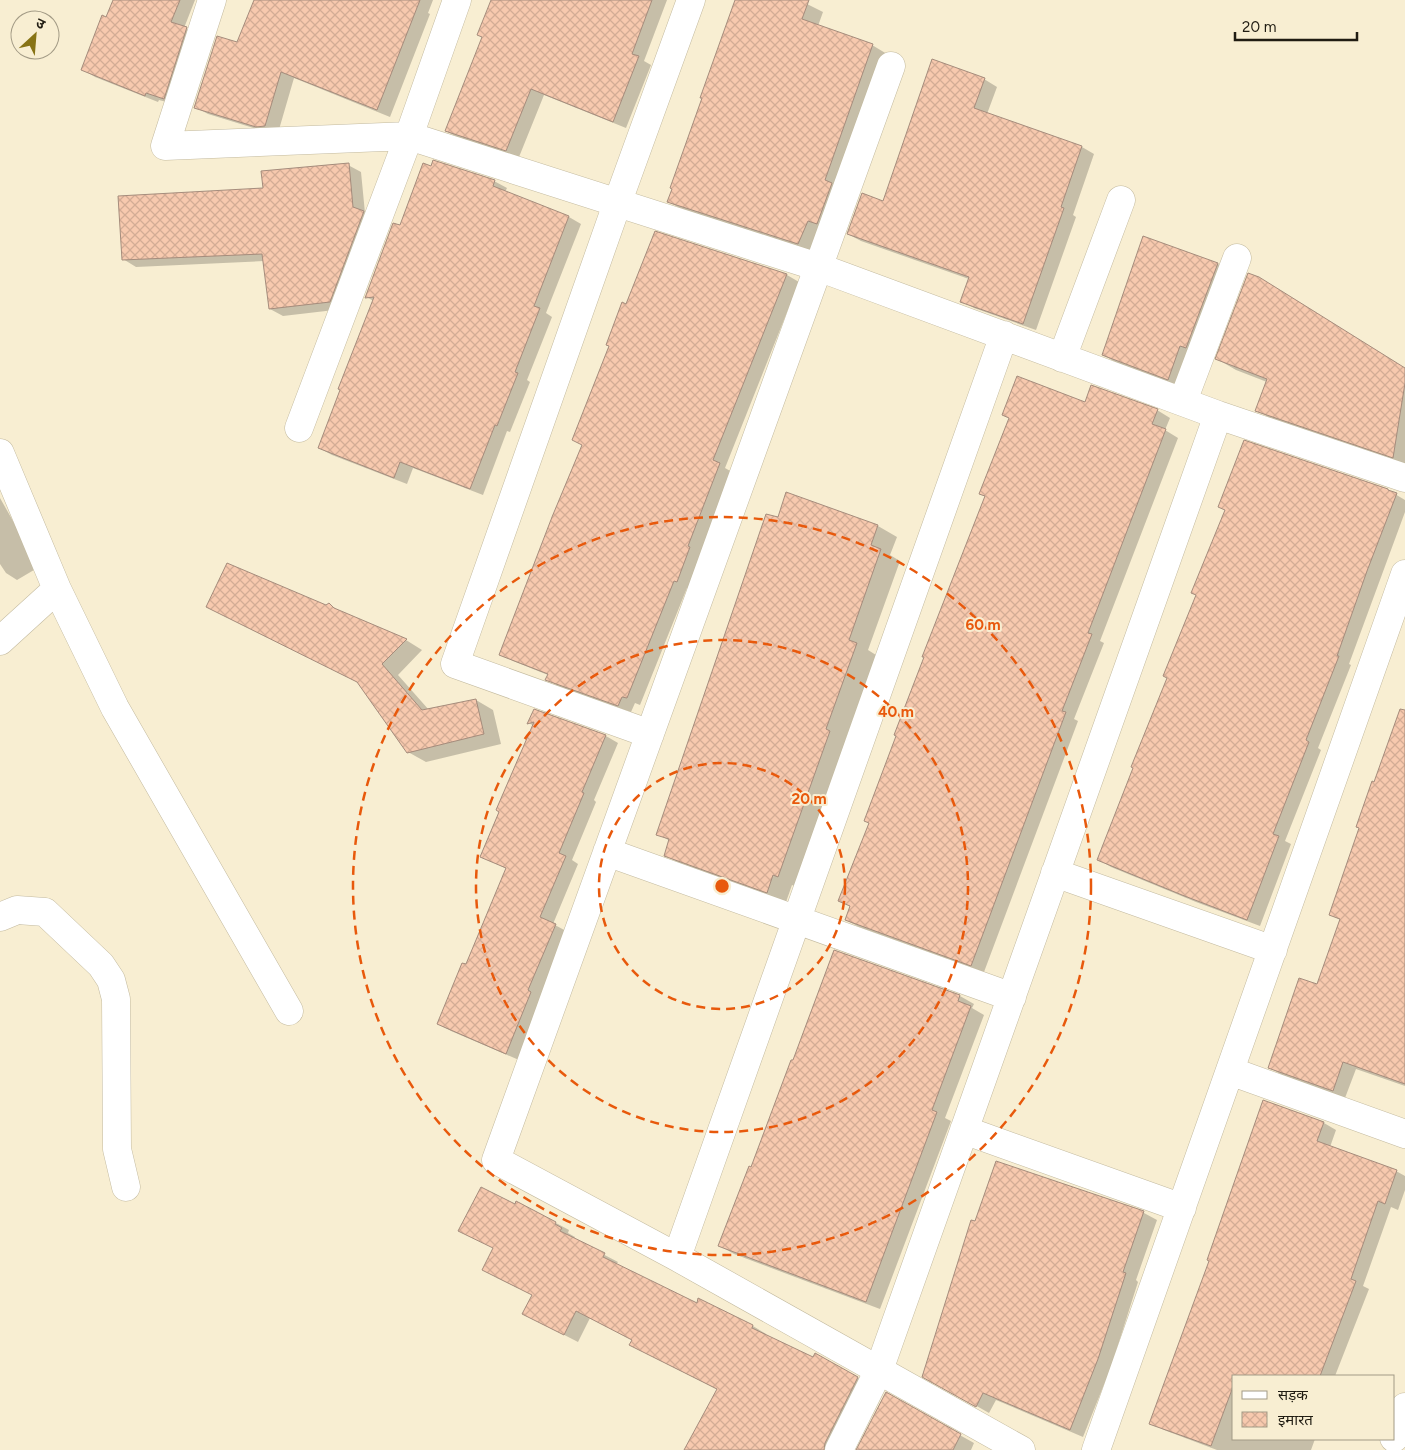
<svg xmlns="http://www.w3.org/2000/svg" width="1405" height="1450" font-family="Figtree,'Noto Sans Devanagari',sans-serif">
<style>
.shadow{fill:#0003}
.building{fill:url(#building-cross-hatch);stroke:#a58c7c}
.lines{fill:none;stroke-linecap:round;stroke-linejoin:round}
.minor-casing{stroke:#c3ba9f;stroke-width:29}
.minor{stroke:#fff;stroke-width:28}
.ring{fill:none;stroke:#e8590c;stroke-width:2.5;stroke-dasharray:9 6}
.centre{fill:#e8590c;stroke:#f8eed2;stroke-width:2.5}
.ring-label{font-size:15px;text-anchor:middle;font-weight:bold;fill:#e8590c;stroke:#f8eed2;stroke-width:4;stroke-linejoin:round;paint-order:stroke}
</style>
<defs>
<pattern id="building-cross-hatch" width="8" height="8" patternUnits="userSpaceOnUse" patternTransform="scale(1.25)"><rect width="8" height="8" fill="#f7c9ae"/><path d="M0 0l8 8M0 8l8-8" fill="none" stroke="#d3ac95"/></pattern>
</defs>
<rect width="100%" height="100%" fill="#f8eed2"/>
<path class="shadow" d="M114,0H195L184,28L199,36L177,105L159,100L158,102L95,77L82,69Z
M256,0H433L428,13L430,14L390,117L294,78L278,133H270L208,114L195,107L238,44Z
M492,0H667L644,61L651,65L626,128L544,95L519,157L459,138L446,131L483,37Z
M736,0H799L823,12L818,26L872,45L887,54L814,252L683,210L669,202Z
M984,79L997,87L987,114L1082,147L1094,154L1073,215L1076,217L1036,330L974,308L961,301L969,279L861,241L848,234L884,202Z
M348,165L361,172L365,213L343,309L283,316L270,309L264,261L136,267L123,259L264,190Z
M432,167L494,181L507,188L505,192L569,217L581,224L546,313L552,317L527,380L530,382L510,432L507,431L483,495L413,468L407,484L332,455L319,448L374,301L366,297L400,227Z
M1144,238L1218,264L1237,275L1187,390L1122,366L1103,355Z
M787,275L799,282L725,468L732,472L700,554L702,556L690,589L687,588L640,705L635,703L631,712L559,687L547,679L548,675L513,661L500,654L583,446L627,305Z
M1217,359L1405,369V465L1275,421L1256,410L1267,382L1236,370Z
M1086,404L1157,410L1170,418L1165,430L1178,438L1100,641L1104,643L1074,719L1078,721L984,972L859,927L846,920L851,907L840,901L870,823L986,497L980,494Z
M1388,490L1405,500V512L1349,664L1351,665L1318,748L1321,750L1285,841L1291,844L1260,926L1196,902L1111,867L1098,859Z
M787,494L878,526L897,537L890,555L900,561L868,650L876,655L845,741L849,743L797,887L792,885L786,902L684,866L665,855L670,841L658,834Z
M0,498L39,567L17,580L6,573L0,564Z
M329,604L347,616L406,640L422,650L398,675L429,710L476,700L493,710L501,744L426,762L408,752L359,683L225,616L326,607Z
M534,710L606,736L618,743L594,800L596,802L572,860L578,864L553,924L568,932L519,1060L451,1031L438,1024L466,966L507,869L481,856L534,726L529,723Z
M1405,732V1086L1356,1069L1345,1098L1282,1075L1270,1068L1318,986L1340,920L1330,914L1375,784Z
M834,951L960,996L974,1004L972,1008L984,1015L945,1118L951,1121L880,1309L734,1254L720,1246L793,1062Z
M1324,1123L1336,1130L1330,1147L1396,1171L1405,1176V1190L1398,1210L1391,1207L1363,1286L1369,1289L1335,1376H1234V1439H1315L1311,1450H1217L1164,1430L1151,1423Z
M997,1163L1144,1213L1157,1220L1136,1280L1138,1282L1111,1367L1083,1437L996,1400L989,1413L924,1376Z
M556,1223L569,1230L568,1233L575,1237L574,1239L618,1262L616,1265L697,1305L699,1300L753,1326L766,1334V1336L858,1378L871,1386L839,1450H686L718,1390L644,1352L633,1340L590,1318L578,1342L537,1321L533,1295L497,1278Z
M886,1394L974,1443L971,1450H858Z"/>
<path class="building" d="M113,0H180L171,22L187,27L164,99L146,93L145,96L81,70L102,15L106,17Z
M254,0H420L377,110L281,72L265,126L256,127L194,108L217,36L237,42Z
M491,0H652L632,54L639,56L613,122L531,89L506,151L445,131L482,37L477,35Z
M735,0H809L802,19L873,44L825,180L832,183L817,224L808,221L798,244L667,202L672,189L670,188L702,98H700Z
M932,59L985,78L974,108L1082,146L1061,207L1064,208L1023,324L960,302L969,277L847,234L862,193L883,201Z
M433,160L495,180L493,186L569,216L534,306L540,308L515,372L518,373L497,426L495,425L470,489L400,462L394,478L318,448L340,390L338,389L374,297L365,298L393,223L400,225L423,163L431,166Z
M349,163L353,207L364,211L330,302L269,309L262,254L122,260L118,196L263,188L261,171Z
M655,231L787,274L713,460L720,463L688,546L690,547L677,582L674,581L627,698L622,697L618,706L545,680L548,674L499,655L552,517L582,445L572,440L609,346L606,345L622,302L626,304Z
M1143,236L1218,263L1186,348L1180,346L1168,380L1102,355Z
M1248,273L1259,277L1405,368V383L1393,458L1255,411L1267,379L1215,359Z
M1017,376L1085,402L1091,385L1158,409L1152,424L1166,429L1088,633L1092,634L1062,711L1066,712L971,966L845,920L850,906L838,901L869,823L864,821L896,736L894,735L924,657H922L985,496L979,494L1009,418L1002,415Z
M1244,440L1388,489V490L1397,493L1367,571L1337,656H1339L1306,740L1309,742L1273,834L1279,836L1247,920L1182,895L1097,860L1133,768L1131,767L1167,678L1163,676L1196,595L1191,593L1225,510L1218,507Z
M786,492L878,525L871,545L881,549L849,640L857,643L826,729L830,731L778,877L773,875L767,893L664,856L669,839L656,835L766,514L778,517Z
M227,563L326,605L329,603L334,608L407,639L382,664L422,710L476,699L484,734L407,753L357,682L206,607Z
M534,709L606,735L582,792L584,793L559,853L566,856L540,917L556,924L528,990L531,992L506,1054L437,1024L462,963L466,964L506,868L480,857L499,812L496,810L534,722L527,724Z
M1400,709L1405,710V1084L1343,1062L1333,1091L1268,1068L1299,978L1317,984L1340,919L1329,915L1359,828L1356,827L1372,781L1374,782Z
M834,950L960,995L958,1001L971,1006L932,1110L937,1112L866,1302L718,1246L749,1166L751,1167L791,1060H793Z
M1263,1100L1324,1122L1317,1141L1397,1170L1385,1204L1378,1201L1351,1279L1356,1281L1320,1376H1234V1384L1211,1446L1149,1424L1209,1261L1207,1260Z
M996,1161L1144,1211L1123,1272L1126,1273L1098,1359L1070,1430L983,1393L976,1407L922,1377L971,1220L975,1221Z
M481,1187L515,1204L516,1201L556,1222L555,1224L562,1228L560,1231L605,1253L603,1257L697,1303L698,1298L753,1325L752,1328L813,1357L815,1353L858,1377L825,1443L824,1450H684L717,1389L629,1345L632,1340L576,1311L564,1335L522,1314L532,1295L482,1270L493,1248L458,1231Z
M886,1392L961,1434L953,1450H856Z"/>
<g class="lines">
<g class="minor-casing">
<path id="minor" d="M212,0L165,146L409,136L818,267L1218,415L1405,478
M891,66L496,1160L677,1257L1021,1450
M1062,358L1121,200
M1183,401L1237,258
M299,428L409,136L457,0
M0,453L57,589L115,708L289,1011
M0,641L57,589
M650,734L455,664L617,204L691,0
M607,852L1012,997
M1055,873L1273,950
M0,917L17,910L45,912L101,965L111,980L116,999L117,1149L126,1187
M1230,1071L1405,1134
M964,1130L1182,1208
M677,1257L1004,335
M1394,1438L1405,1407
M839,1450L879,1370L1218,415
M1096,1450L1405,574"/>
</g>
<use href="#minor" class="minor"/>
</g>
<g class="ring">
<circle cx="722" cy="886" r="123"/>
<circle cx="722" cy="886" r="246"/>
<circle cx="722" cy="886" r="369"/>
</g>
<circle cx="722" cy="886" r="8" class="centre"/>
<g class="ring-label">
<text x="983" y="630">60 m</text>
<text x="896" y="717">40 m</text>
<text x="809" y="804">20 m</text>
</g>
<rect x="1232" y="1375" width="162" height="65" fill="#f8eed2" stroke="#a29a85"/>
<rect x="1242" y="1391" width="25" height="8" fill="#ffffff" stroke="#a29a85"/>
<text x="1278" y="1400" font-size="15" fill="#201c12">सड़क</text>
<rect x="1242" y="1412" width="25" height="15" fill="url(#building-cross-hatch)" stroke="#a29a85"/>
<text x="1278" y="1425" font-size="15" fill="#201c12">इमारत</text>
<g transform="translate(35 35) rotate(26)"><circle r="24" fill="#f8eed2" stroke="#a29a85"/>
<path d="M0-4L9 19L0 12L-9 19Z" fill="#877315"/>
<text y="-8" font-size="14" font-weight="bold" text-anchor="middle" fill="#201c12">उ</text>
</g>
<path d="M1235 32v8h122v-8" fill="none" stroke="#201c12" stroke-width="2.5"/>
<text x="1242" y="32" font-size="15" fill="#201c12" stroke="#f8eed2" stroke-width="4" paint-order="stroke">20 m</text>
</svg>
